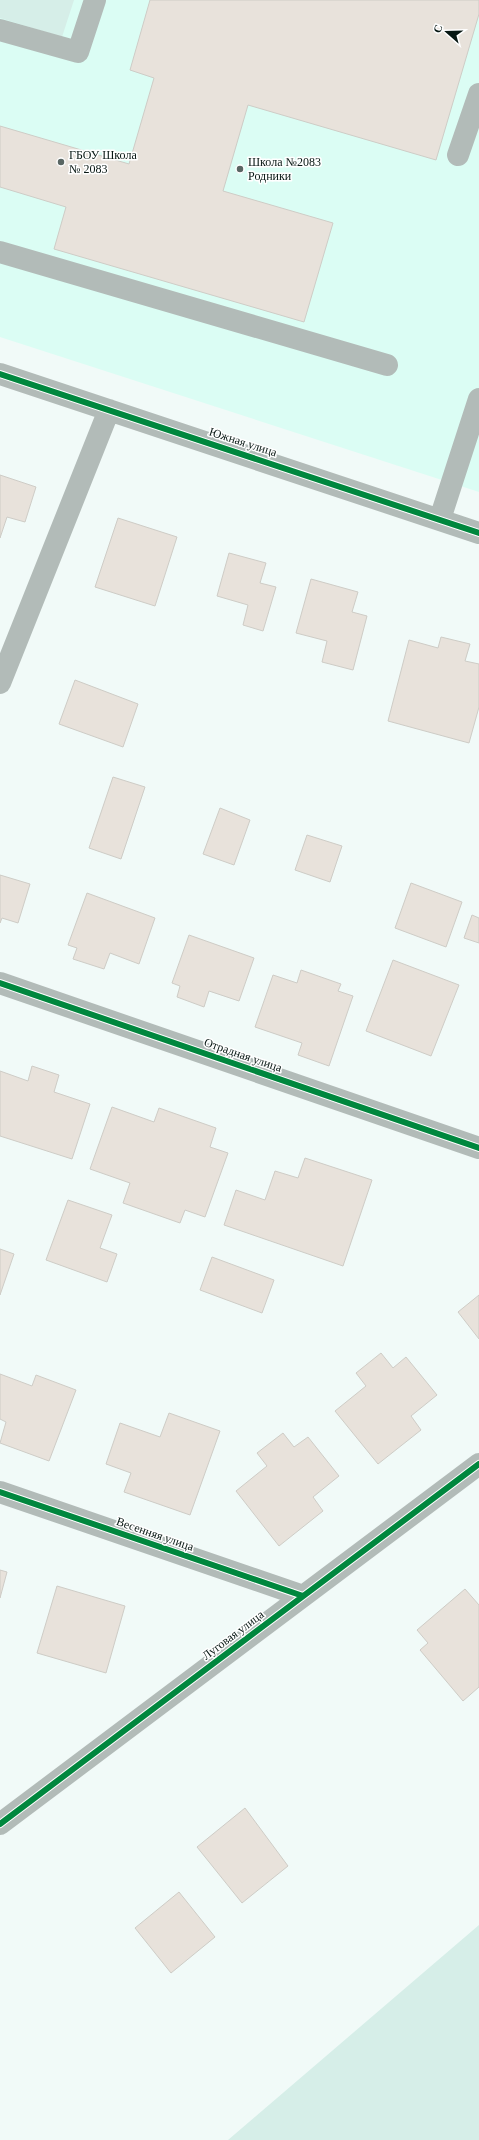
<svg xmlns="http://www.w3.org/2000/svg" width="479" height="2140" font-family="Georgia,serif">
<style>
.built{fill:#dbfdf4}
.green{fill:#d6eee8}
.building{fill:#e8e2db;stroke:#ceccc6}
.lines{fill:none;stroke-linecap:round;stroke-linejoin:round}
.minor{stroke:#b2bbb8;stroke-width:22}
.cycleway-casing{stroke:#fff;stroke-width:8}
.cycleway{stroke:#00873e;stroke-width:6}
.poi-dot{fill:#596663;stroke:#fff;stroke-width:1.5}
.labels{text-anchor:middle;stroke-width:3;stroke-linejoin:round;paint-order:stroke}
.poi-label{font-size:12px;fill:#071713;stroke:#fff;text-anchor:start}
.street-label{font-size:12px;fill:#071713;stroke:#fff}
</style>
<rect width="100%" height="100%" fill="#f1faf8"/>
<path class="built" d="M0,0H479V492L0,337Z"/>
<path class="green" d="M0,0H74L62,37L0,18Z
M479,1925V2140H228Z"/>
<path class="building" d="M150,0H479V14L436,160L248,105L223,191L333,223L304,322L54,249L66,207L0,187V126L129,164L154,78L130,70Z
M0,475L36,487L25,522L7,517L0,538Z
M118,518L177,537L155,606L95,587Z
M229,553L266,563L260,583L276,587L263,631L243,625L248,605L217,596Z
M311,579L358,592L352,612L367,616L353,670L322,662L327,641L296,633Z
M441,637L470,644L465,661L479,664V707L469,743L388,721L409,640L438,648Z
M75,680L138,704L123,747L59,724Z
M113,777L145,787L121,859L89,848Z
M220,808L250,820L234,865L203,854Z
M307,835L342,846L330,882L295,870Z
M0,875L30,884L18,923L2,918L0,923Z
M411,883L462,902L446,947L395,928Z
M87,893L155,918L139,964L110,953L104,969L73,959L77,948L68,945Z
M472,915L479,918V943L464,938Z
M189,935L254,958L239,1001L209,991L204,1007L177,997L180,986L172,983Z
M393,960L459,985L431,1056L366,1031Z
M301,970L341,984L338,991L353,996L329,1066L298,1055L302,1043L255,1027L273,975L297,983Z
M32,1066L59,1075L54,1092L90,1104L72,1159L0,1136V1071L28,1081Z
M112,1107L154,1122L159,1108L216,1128L210,1147L228,1153L205,1217L185,1210L180,1223L123,1203L130,1183L90,1169Z
M305,1158L372,1180L343,1266L224,1225L236,1190L265,1200L275,1171L298,1178Z
M68,1200L112,1215L100,1248L117,1254L107,1282L46,1260Z
M0,1249L14,1254L0,1295Z
M212,1257L274,1280L262,1313L200,1290Z
M479,1295V1339L458,1312Z
M381,1353L393,1368L406,1357L437,1395L411,1416L421,1430L378,1464L335,1411L366,1386L356,1373Z
M0,1374L32,1386L36,1375L76,1390L49,1461L0,1443L6,1422L0,1419Z
M169,1413L220,1431L190,1515L124,1492L131,1473L106,1464L120,1423L160,1437Z
M283,1433L294,1447L308,1437L339,1476L313,1497L323,1511L279,1546L236,1491L267,1466L257,1453Z
M0,1570L7,1572L0,1598Z
M57,1586L125,1606L106,1673L37,1653Z
M465,1589L479,1605V1687L463,1701L420,1650L428,1643L417,1630Z
M245,1808L288,1866L242,1903L197,1847Z
M179,1892L215,1937L171,1973L135,1928Z"/>
<g class="lines">
<path class="minor" d="M0,30L78,52L95,0
M458,155L479,94
M0,252L387,365
M0,374L479,533
M440,519L479,399
M0,683L109,410
M0,983L479,1148
M0,1492L303,1596
M0,1824L479,1464"/>
<g class="cycleway-casing">
<path id="cycleway" d="M0,374L479,533
M0,983L479,1148
M0,1492L303,1596
M0,1824L479,1464"/>
</g>
<use href="#cycleway" class="cycleway"/>
</g>
<g class="poi-dot">
<circle cx="61" cy="162" r="4"/>
<circle cx="240" cy="169" r="4"/>
</g>
<g class="labels">
<g class="poi-label">
<text x="69" y="159">ГБОУ Школа<tspan x="69" dy="14">№ 2083</tspan></text>
<text x="248" y="166">Школа №2083<tspan x="248" dy="14">Родники</tspan></text>
</g>
<g class="street-label">
<text transform="translate(243 442) rotate(18)" y="4">Южная улица</text>
<text transform="translate(243 1055) rotate(19)" y="4">Отрадная улица</text>
<text transform="translate(155 1534) rotate(19)" y="4">Весенняя улица</text>
<text transform="translate(233 1635) rotate(-37)" y="4">Луговая улица</text>
</g>
</g>
<g transform="translate(447 32) rotate(290)" stroke="#ffffff" stroke-width="3" paint-order="stroke">
<path d="M0-3L7 15L0 10L-7 15Z" fill="#071713"/>
<text y="-6" font-size="11" font-weight="bold" text-anchor="middle" fill="#071713">С</text>
</g>
</svg>
